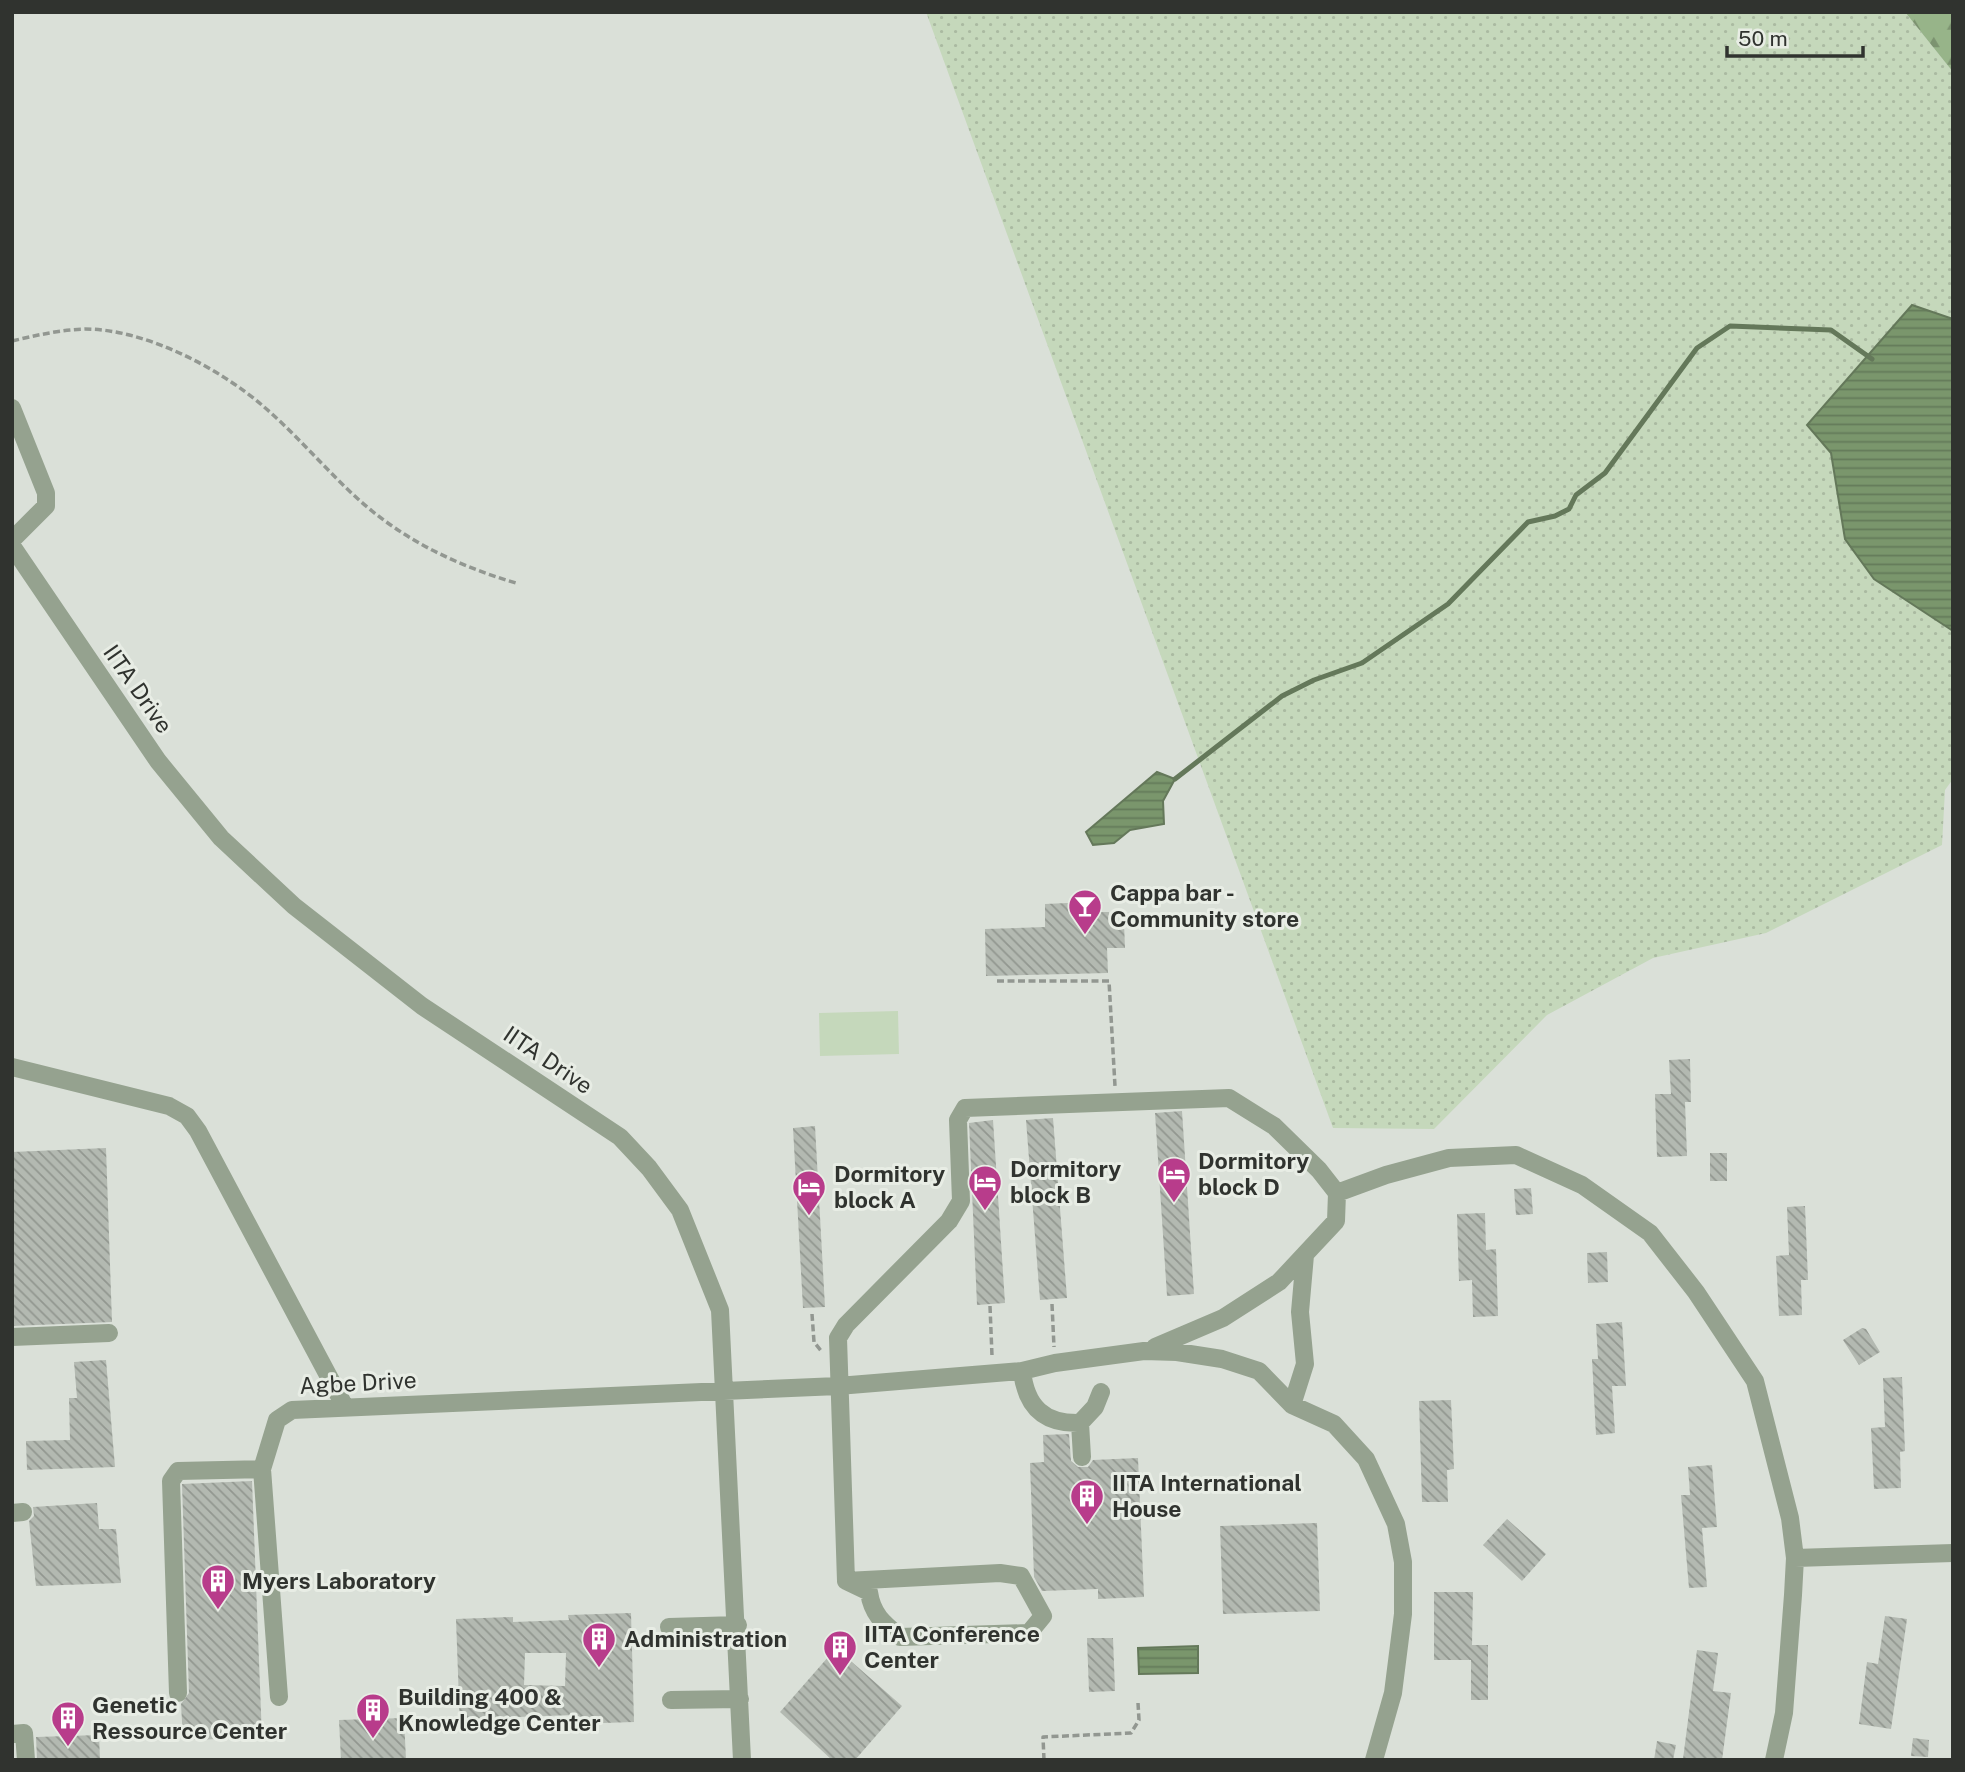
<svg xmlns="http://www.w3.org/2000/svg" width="1965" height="1772" font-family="'Public Sans',sans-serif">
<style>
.green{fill:url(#green-dots)}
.forest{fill:url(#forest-firs)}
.pitch{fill:#c5d8bb}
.water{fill:url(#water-rules);stroke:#64785a;stroke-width:2}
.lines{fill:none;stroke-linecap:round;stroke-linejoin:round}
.stream{stroke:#64785a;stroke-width:5}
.building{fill:url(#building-back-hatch);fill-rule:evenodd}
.path{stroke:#929791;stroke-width:3.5;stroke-dasharray:7 3.5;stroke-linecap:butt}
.minor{stroke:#95a28f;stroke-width:18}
.labels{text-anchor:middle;stroke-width:6;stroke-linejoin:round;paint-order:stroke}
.street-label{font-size:23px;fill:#30332f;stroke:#e8ede5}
.poi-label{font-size:23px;font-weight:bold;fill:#30332f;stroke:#e8ede5;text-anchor:start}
</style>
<defs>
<pattern id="green-dots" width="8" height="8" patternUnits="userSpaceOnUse" patternTransform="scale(1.75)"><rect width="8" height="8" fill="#c5d8bb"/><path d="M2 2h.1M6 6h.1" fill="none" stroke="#aabaa1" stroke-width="1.8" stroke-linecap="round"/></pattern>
<pattern id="forest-firs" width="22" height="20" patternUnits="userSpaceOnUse" patternTransform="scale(1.75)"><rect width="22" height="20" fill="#97b489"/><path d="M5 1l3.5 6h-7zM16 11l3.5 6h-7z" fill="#7c9370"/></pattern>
<pattern id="water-rules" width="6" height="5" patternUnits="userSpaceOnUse" patternTransform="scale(1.75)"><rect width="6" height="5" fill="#7a966c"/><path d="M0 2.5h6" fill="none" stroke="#647b59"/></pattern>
<pattern id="building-back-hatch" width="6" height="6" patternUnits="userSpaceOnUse" patternTransform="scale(1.75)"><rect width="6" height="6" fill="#b3b9b1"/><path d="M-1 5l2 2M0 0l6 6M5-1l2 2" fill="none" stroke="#929790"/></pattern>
</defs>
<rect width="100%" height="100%" fill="#dae0d8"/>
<path class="green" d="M926,12H1905L1953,72V319L1911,305L1807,425L1831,453L1845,539L1874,579L1953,631V779L1945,790L1942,845L1766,933L1653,958L1547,1015L1434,1129L1333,1128Z"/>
<path class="forest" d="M1905,12H1953V72Z"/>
<path class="pitch" d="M898,1011L899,1054L820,1056L819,1013Z"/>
<path class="water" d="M1912,305L1953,319V631L1874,579L1845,539L1831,453L1807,425Z
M1157,772L1175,779L1163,801L1164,824L1130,830L1114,843L1093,845L1086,832Z
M1198,1646V1673L1139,1674L1138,1648Z"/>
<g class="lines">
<path class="stream" d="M1175,779L1282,696L1314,680L1362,663L1448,604L1528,522L1555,516L1569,509L1576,495L1605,473L1697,348L1730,326L1831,330L1872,359"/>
</g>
<path class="building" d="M1090,902L1091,912H1109V924L1124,923L1125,948H1107L1108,973L986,976L985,929L1045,927V904Z
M1690,1059L1691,1102H1685L1687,1156L1657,1157L1655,1094H1671L1669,1060Z
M1182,1111L1194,1294L1167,1296L1155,1113Z
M1053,1118L1067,1298L1040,1300L1026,1120Z
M993,1120L1005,1303L977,1305L969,1123Z
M815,1126L825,1307L803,1308L793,1128Z
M106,1148L112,1322L12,1326V1152Z
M1710,1153H1727V1181H1710Z
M1531,1188L1533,1214L1516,1215L1514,1189Z
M1805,1206L1808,1280H1801L1802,1315L1779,1316L1776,1256L1789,1255L1787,1207Z
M1485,1213L1486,1250L1496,1249L1498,1316L1473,1317L1472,1280L1459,1281L1457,1214Z
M1607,1252L1608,1282L1588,1283L1587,1253Z
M1622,1322L1626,1386H1612L1615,1433L1596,1435L1592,1359H1598L1596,1324Z
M1862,1328L1866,1329L1880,1352L1859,1365L1843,1340Z
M106,1360L115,1467L27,1470L26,1441L70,1440L69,1398H77L74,1362Z
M1902,1377L1905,1451L1900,1452L1901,1488L1874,1489L1871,1428L1885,1427L1883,1378Z
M1451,1400L1454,1469L1447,1470L1448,1502H1422L1419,1401Z
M1069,1434L1071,1461L1078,1467H1088L1093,1460L1138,1458L1144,1597L1098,1599V1589L1042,1591L1034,1577L1030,1463L1044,1462L1043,1435Z
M1712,1465L1717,1527L1702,1528L1707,1587L1689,1588L1681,1495H1690L1688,1467Z
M252,1481L262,1738L183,1740L181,1704L189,1693L182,1484Z
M97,1503L99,1529H116L121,1583L36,1586L29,1521L34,1516L33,1507Z
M1507,1519L1546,1554L1522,1581L1483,1545Z
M1317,1523L1320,1611L1223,1614L1220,1526Z
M1434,1592H1473L1472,1645H1488V1700H1471V1660H1434Z
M631,1613L634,1722L572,1724V1715L517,1717L518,1726L460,1728L456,1619L513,1617V1622L569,1620L568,1615ZM525,1653H566L565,1686L524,1685Z
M1885,1616L1907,1619L1891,1729L1859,1724L1867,1662L1878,1664Z
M1087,1638H1113L1115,1691L1089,1692Z
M836,1648L902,1706L855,1760H832L780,1712Z
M1697,1650L1718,1653L1713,1691L1731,1693L1722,1760L1683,1759Z
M404,1718L406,1760H341L339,1720Z
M99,1735L100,1760H37L36,1737Z
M1913,1738L1929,1740L1928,1757L1911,1756Z
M1657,1741L1676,1745L1673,1760H1654Z"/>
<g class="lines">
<path class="path" d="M12,341C37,335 60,330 85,329C145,329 219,368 263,406C297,435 325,469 358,499C403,540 458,566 516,583
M997,981H1109L1115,1086
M1052,1304L1054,1347
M990,1306L992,1356
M812,1314L814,1342L822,1352
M1044,1760L1043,1737L1131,1733L1139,1720L1138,1703"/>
<path class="minor" d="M12,408L46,493V506L12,540
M12,546L158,761L221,838L294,906L422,1006L620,1137L649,1168L680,1210L720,1310L742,1760
M12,1067L169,1106L187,1116L198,1131L345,1407
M12,1337L109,1333
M1155,1347L1223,1318L1279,1282L1336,1221L1337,1193L1386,1175L1449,1158L1516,1155L1582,1185L1650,1233L1696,1292L1755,1381L1790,1518L1795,1558L1793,1595L1784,1713L1774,1760
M1022,1371C1026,1407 1044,1424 1080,1423L1082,1457
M1292,1405L1305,1364L1300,1312L1305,1255
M1080,1423L1095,1407L1101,1392
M12,1513L23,1512
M1795,1558L1953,1553
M1000,1573L1021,1576L1043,1616L1029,1633L900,1637C883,1623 872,1614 869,1592L846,1581Z
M846,1581L838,1338L846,1325L949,1221L961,1201L958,1120L965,1108L1229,1098L1274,1126L1319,1170L1337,1193
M669,1627L738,1625
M178,1693L171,1481L178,1471L262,1469
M279,1697L262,1469L277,1420L292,1410L838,1386L1022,1371L1055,1363L1144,1351L1177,1352L1222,1359L1259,1371L1292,1405L1334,1424L1366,1459L1396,1524L1403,1562V1614L1393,1693L1374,1760
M671,1700L740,1699
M12,1734L24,1733L26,1760"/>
</g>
<defs>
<g id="bar-pin" transform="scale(1.75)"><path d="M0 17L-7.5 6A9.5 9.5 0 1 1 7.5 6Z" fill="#b83c8b" stroke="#e8ede5"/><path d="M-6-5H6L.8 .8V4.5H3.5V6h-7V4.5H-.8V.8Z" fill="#fff"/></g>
<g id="hotel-pin" transform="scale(1.75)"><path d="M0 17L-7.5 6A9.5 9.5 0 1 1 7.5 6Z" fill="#b83c8b" stroke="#e8ede5"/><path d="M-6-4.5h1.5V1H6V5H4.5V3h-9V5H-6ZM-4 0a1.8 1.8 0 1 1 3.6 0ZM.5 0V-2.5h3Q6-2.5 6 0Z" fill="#fff"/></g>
<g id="building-pin" transform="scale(1.75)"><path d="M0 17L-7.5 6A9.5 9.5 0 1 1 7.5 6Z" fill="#b83c8b" stroke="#e8ede5"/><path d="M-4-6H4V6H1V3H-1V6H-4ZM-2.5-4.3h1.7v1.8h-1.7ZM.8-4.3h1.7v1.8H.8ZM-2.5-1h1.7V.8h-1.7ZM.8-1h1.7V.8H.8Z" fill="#fff"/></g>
</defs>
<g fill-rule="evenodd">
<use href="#bar-pin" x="1085" y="906"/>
<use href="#hotel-pin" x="1174" y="1174"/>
<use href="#hotel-pin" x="985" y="1182"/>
<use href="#hotel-pin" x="809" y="1187"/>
<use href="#building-pin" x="1087" y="1496"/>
<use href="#building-pin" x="218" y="1581"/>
<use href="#building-pin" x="599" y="1639"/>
<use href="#building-pin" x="840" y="1647"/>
<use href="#building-pin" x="373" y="1710"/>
<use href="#building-pin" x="68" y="1718"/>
</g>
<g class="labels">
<g class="street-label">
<text transform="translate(138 689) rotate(55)" y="8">IITA Drive</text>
<text transform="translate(548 1060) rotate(34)" y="8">IITA Drive</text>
<text transform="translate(358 1383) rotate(-3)" y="8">Agbe Drive</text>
</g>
<g class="poi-label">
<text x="1110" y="901">Cappa bar -<tspan x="1110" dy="26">Community store</tspan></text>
<text x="1198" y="1169">Dormitory<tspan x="1198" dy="26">block D</tspan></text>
<text x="1010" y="1177">Dormitory<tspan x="1010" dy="26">block B</tspan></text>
<text x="834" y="1182">Dormitory<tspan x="834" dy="26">block A</tspan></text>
<text x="1112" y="1491">IITA International<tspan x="1112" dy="26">House</tspan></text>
<text x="242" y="1589">Myers Laboratory</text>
<text x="864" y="1642">IITA Conference<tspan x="864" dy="26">Center</tspan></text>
<text x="624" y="1647">Administration</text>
<text x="398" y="1705">Building 400 &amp;<tspan x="398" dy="26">Knowledge Center</tspan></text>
<text x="92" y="1713">Genetic<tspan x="92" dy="26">Ressource Center</tspan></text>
</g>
</g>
<rect width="1965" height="1772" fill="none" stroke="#30332f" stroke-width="28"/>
<path d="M1727 46v10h136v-10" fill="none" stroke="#30332f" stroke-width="3.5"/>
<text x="1738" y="46" font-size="21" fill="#30332f" stroke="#e8ede5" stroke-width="5" paint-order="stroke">50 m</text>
</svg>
